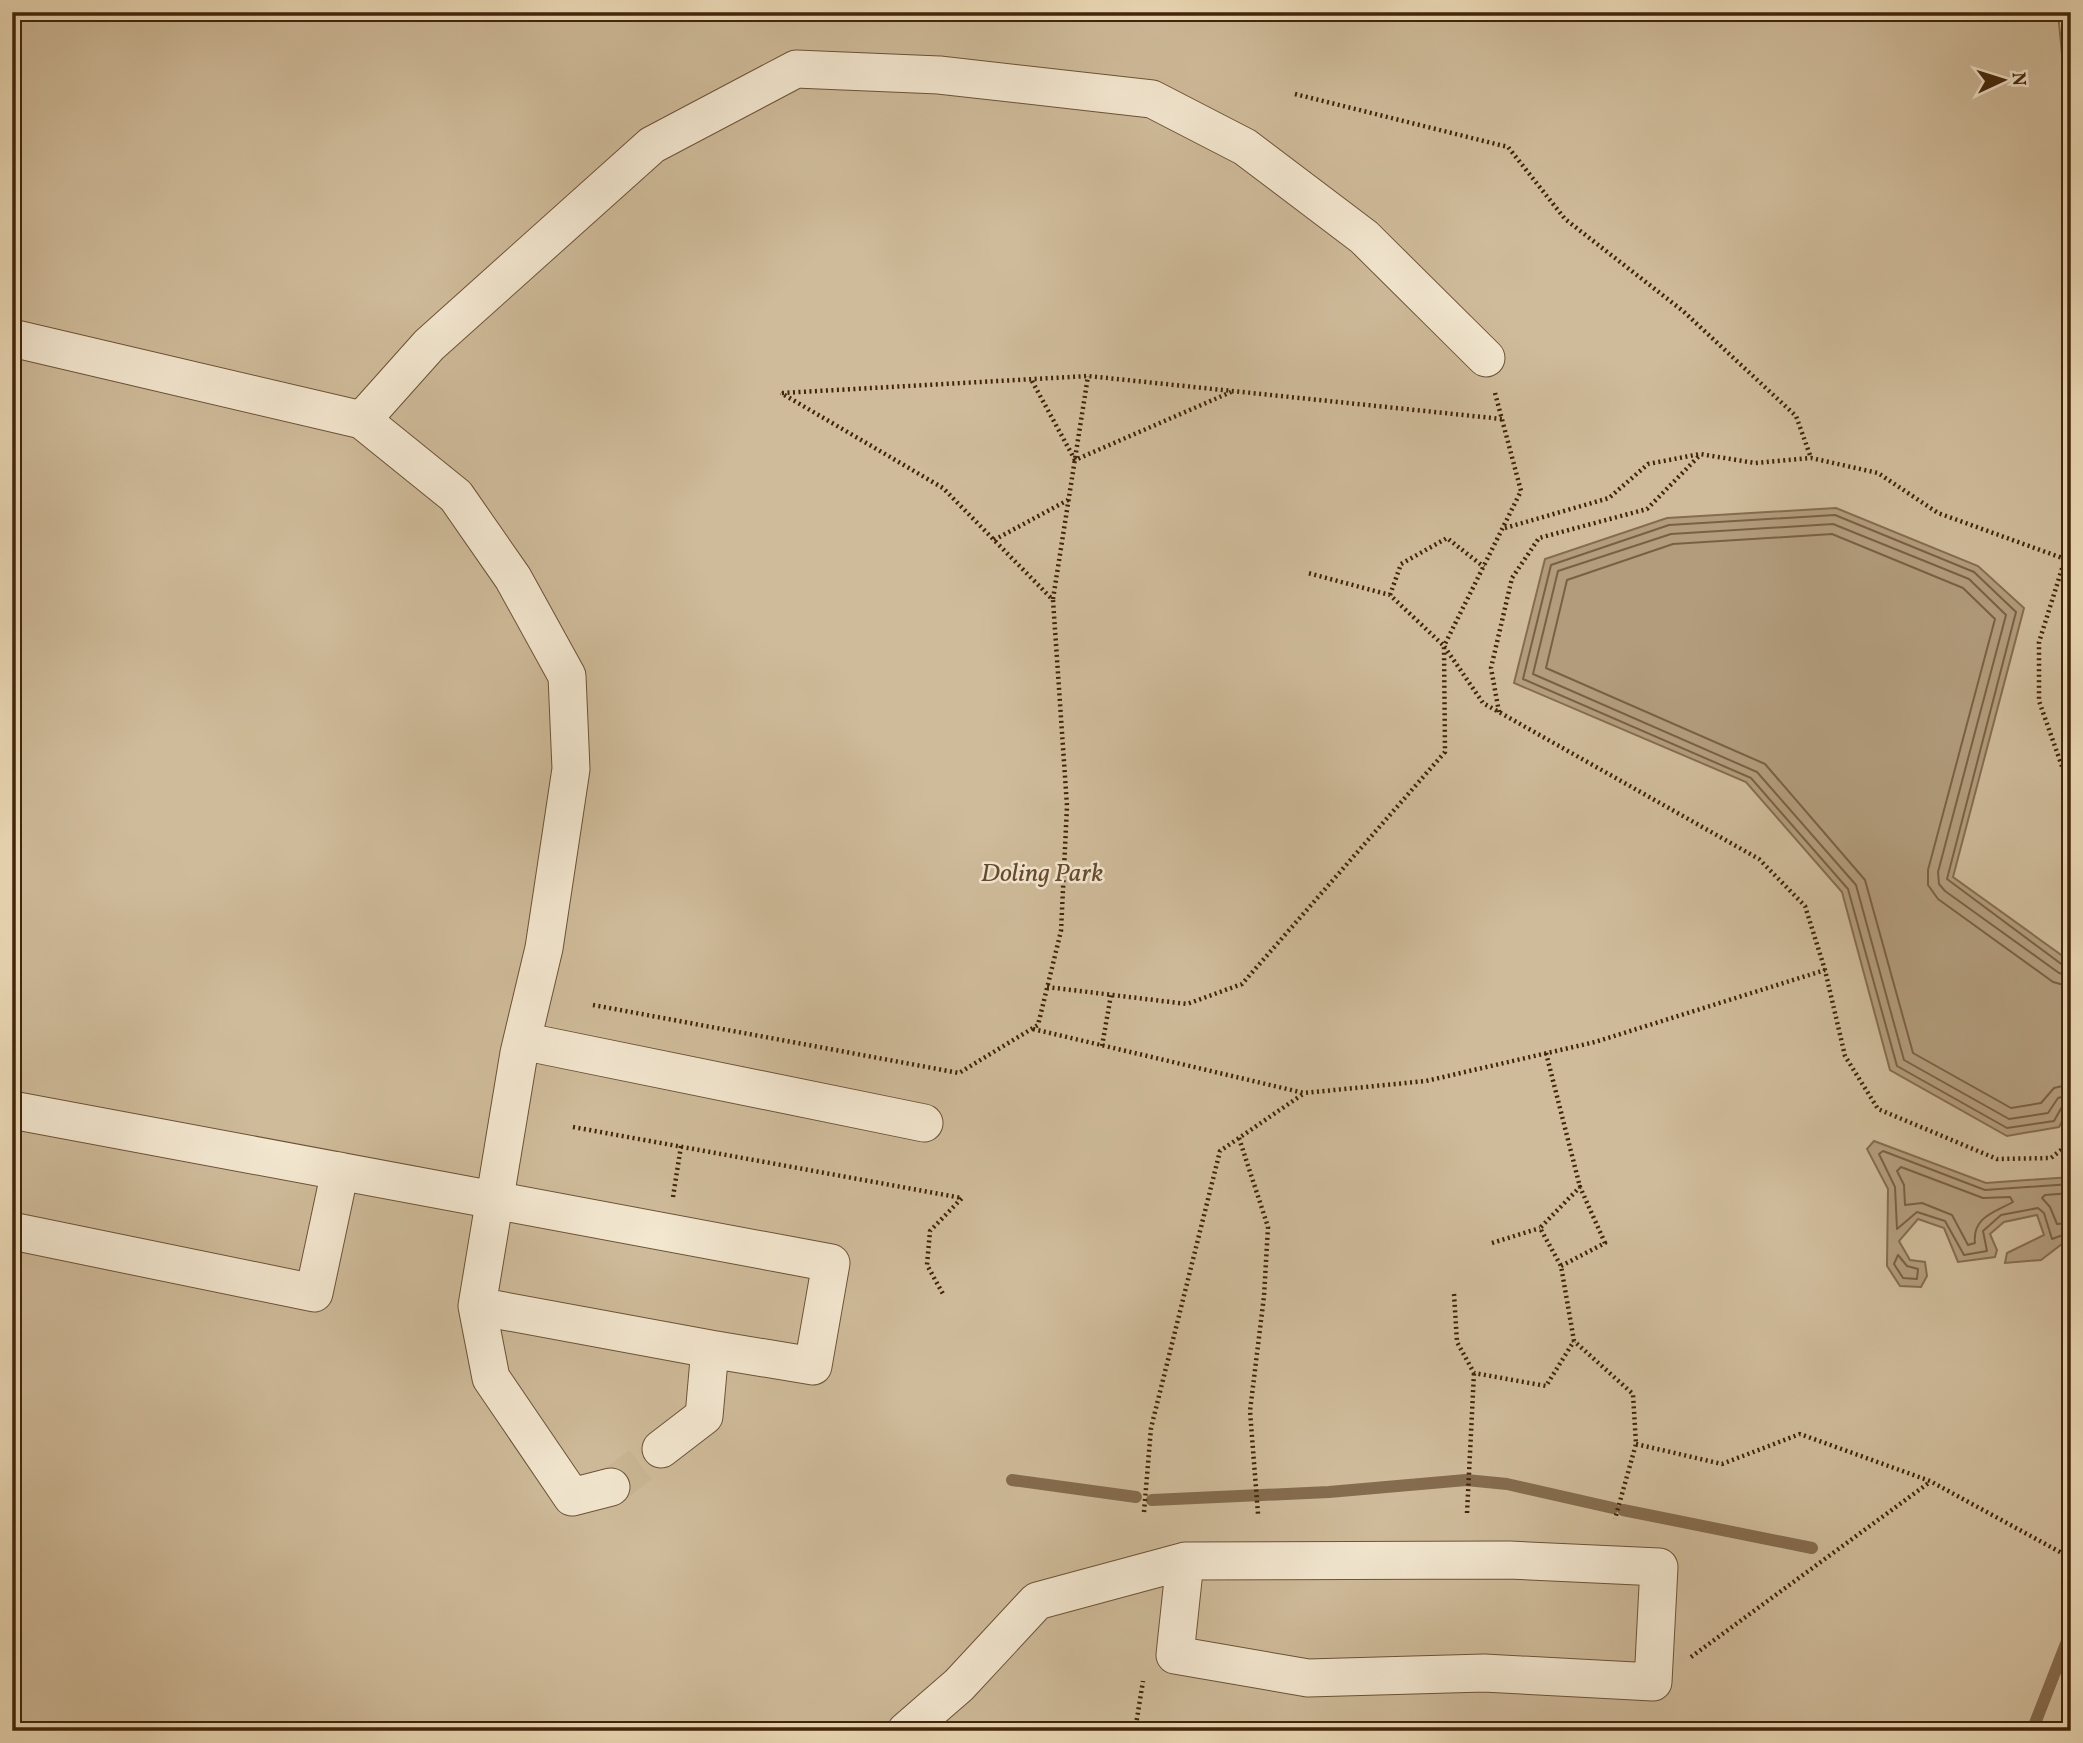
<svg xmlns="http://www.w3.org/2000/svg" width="2083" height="1743" font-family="Vollkorn,serif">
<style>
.green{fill:#cfbb9a;stroke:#887052;stroke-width:2}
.water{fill:#b29c7c;stroke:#856c4e;stroke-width:2}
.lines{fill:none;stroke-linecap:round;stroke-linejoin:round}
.shore{stroke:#7a6043;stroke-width:2}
.stream{stroke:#856c4e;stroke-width:12}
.minor-tunnel{stroke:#cab694;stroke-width:37;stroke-dasharray:37 18;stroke-linecap:butt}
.minor-casing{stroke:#6c5235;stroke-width:39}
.path{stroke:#41250a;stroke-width:4.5;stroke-dasharray:2 3.5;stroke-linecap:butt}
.minor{stroke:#f3e7d0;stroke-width:37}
.labels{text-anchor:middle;stroke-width:5;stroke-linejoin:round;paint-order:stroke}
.park-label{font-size:26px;font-style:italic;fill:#644a2e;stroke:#f3e7d0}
</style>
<rect width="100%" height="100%" fill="#ecdab7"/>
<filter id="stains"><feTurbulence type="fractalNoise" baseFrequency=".00286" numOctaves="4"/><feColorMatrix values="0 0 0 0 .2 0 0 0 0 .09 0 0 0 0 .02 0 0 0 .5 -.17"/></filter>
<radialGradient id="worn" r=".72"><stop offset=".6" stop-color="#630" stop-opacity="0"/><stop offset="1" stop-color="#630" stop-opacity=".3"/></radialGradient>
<path class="green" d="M12,12H2058L2071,150V1731H12Z"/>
<path class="water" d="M1836,508L1978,566L2024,608L1953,877L2071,962V1104L2059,1127L2007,1136L1890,1070L1842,892L1746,782L1514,683L1545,559L1667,518Z
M1874,1141L1986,1183L2071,1177V1237L2041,1260L2005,1263L2007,1253L2044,1235L2037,1215L2004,1222L1990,1234L1997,1250L1995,1257L1958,1262L1944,1228L1918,1219L1899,1241L1910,1260L1925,1262L1927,1276L1921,1287L1900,1286L1887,1266L1888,1189L1867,1149Z"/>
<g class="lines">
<path class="shore" d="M2071,967L2064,966L1947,879L2016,612L1974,572L1835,515L1669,525L1551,565L1523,679L1751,778L1848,889L1897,1066L2007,1128L2054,1121L2063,1105L2071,1103
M2071,976L2059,973L1945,891L1939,884L1938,872L2006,615L1969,579L1833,524L1671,534L1558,571L1533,674L1757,772L1856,885L1904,1060L2009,1119L2048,1113L2058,1098L2071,1094
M2071,987L2053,982L1938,899L1928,885V870L1995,619L1963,588L1832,534L1673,544L1567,580L1546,668L1765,764L1865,880L1913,1053L2011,1108L2041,1103L2054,1088L2071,1084
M1901,1167L1983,1198L2010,1197L2013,1202C1995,1212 1972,1217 1975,1243L1968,1245L1952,1215L1922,1203L1905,1205L1904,1185L1897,1171Z
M2071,1184L1985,1190L1883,1151L1879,1154L1895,1187L1897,1229L1917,1212L1945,1221L1964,1255L1987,1251L1983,1231L2001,1215L2038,1208L2044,1213L2052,1239L2071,1232
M2071,1193L2045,1195L2042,1198L2050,1207L2057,1224L2071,1223
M1898,1255L1907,1266L1918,1269L1917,1279L1903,1278L1894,1264Z"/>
<path class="stream" d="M1012,1480L1136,1497
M1152,1500L1329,1492L1466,1480L1507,1484L1613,1508
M1623,1510L1812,1548
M2032,1731L2071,1631"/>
<path class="minor-tunnel" d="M611,1487L661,1449"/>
<g class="minor-casing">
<path id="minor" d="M12,338L362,420L456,496L513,578L567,676L571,769L544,948L519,1053L477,1306L491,1378L572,1497L611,1487
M362,420L429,345L652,145L796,69L939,75L1152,99L1245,147L1364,237L1486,358
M522,1041L924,1123
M12,1110L831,1263L813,1366L710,1349L704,1416L661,1449
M12,1231L314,1293L340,1171
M477,1306L710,1349
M906,1731L959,1685L1037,1601L1185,1561L1509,1560L1659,1567L1653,1682L1484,1673L1308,1678L1175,1655L1185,1561"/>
</g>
<path class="path" d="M1295,94L1508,147L1565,219L1683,311L1796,416L1811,458
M1032,381L1075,460L1231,392
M782,393L1088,376L1502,419
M1495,393L1521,491L1444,646L1483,703L1759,859L1805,906L1825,970L1845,1056L1878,1109L1997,1159L2051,1158L2071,1142
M1505,528L1609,498L1648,464L1700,454L1755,463L1811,458L1878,473L1938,513L2065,559L2039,642V701L2071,792
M994,540L1068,500
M1390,595L1401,564L1447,538L1484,567
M1053,599L1088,376
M1499,712L1491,668L1512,578L1539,538L1647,509L1700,455
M1047,987L1187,1004L1242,984L1445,752L1444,646L1390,595L1308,573
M593,1005L959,1073L1038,1025L1061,931L1067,806L1053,600L943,488L781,393
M1033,1029L1304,1093L1426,1081L1595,1042L1825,970
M1102,1046L1111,995
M1546,1053L1580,1187
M573,1127L962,1198L930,1231L927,1265L943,1294
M1239,1138L1268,1227L1264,1296L1250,1411L1258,1514
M673,1197L681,1146
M1492,1243L1540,1228
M1561,1266L1605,1243L1580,1187L1540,1228L1561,1266L1574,1341L1633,1394L1636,1444L1615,1519
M1454,1294L1457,1342L1474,1373L1546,1386L1574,1341
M1636,1444L1722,1464L1800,1434L1930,1481L2071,1558
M1144,1512L1151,1428L1220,1151L1303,1094
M1467,1513L1474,1373
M1691,1657L1930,1482
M1135,1731L1143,1681"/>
<use href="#minor" class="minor"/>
</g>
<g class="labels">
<g class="park-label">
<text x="1042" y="881">Doling Park</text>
</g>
</g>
<rect width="2083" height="1743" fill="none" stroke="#ecdab7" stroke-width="42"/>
<rect x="14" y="14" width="2055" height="1715" fill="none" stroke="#41250a" stroke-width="3.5"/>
<rect x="21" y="21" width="2041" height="1701" fill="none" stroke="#41250a" stroke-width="2"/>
<g transform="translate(2003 80) rotate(86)" stroke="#f3e7d0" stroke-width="5" paint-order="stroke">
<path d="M0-5L12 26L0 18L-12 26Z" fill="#41250a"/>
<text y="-10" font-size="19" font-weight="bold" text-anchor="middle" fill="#41250a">N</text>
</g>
<rect width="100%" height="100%" filter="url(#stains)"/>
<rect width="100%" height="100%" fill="url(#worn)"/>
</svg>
